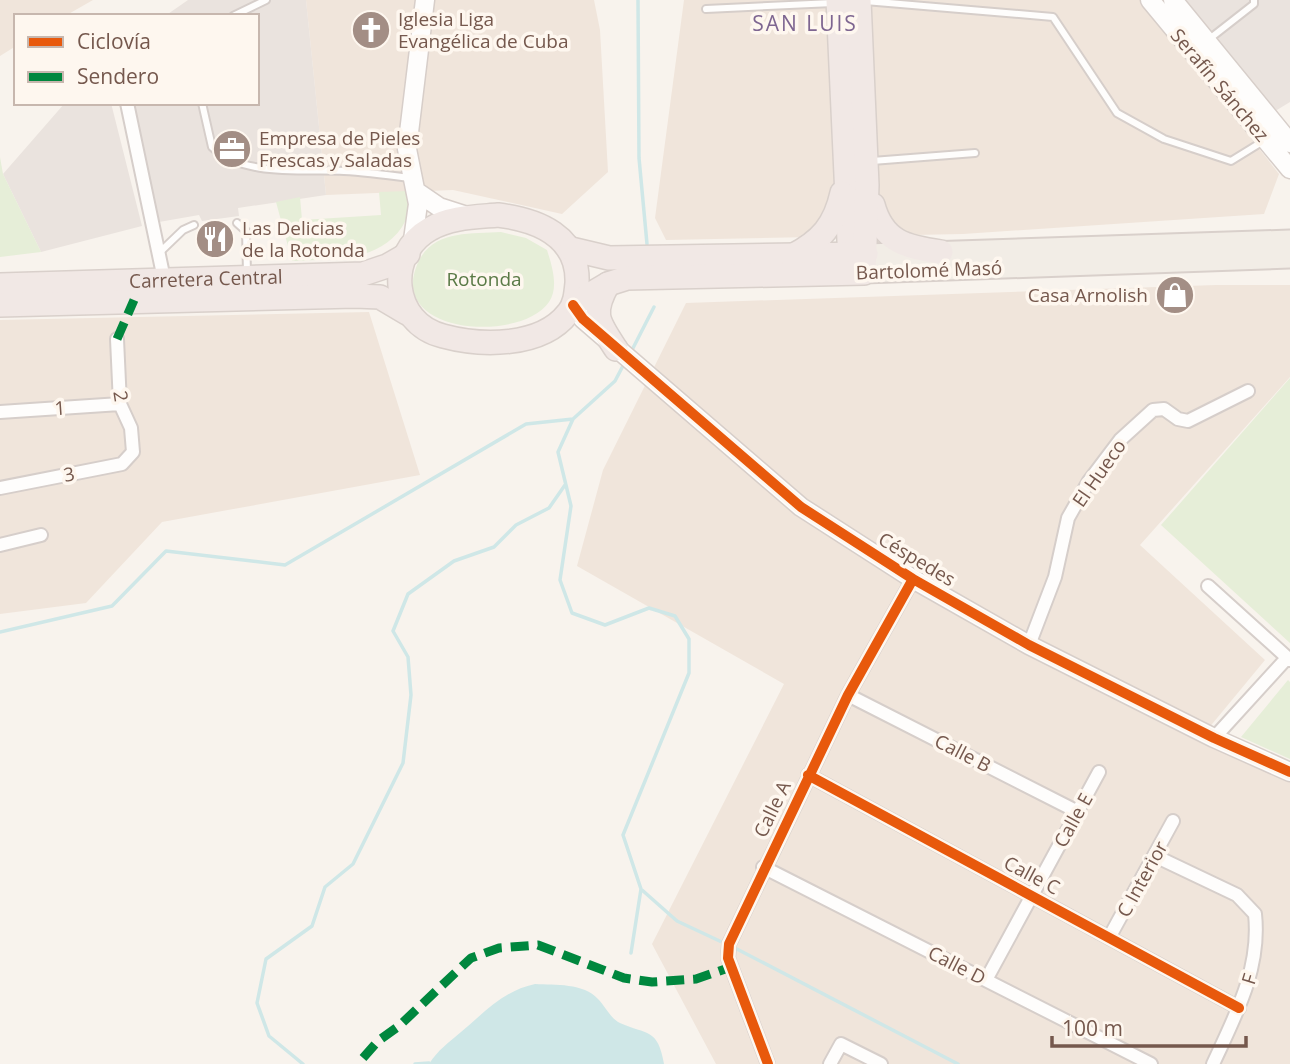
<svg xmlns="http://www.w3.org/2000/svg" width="1290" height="1064" font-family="'Open Sans',sans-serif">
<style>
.residential{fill:#f0e5db}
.industrial{fill:#eae3de}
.green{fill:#e6eed8}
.water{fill:#cfe7e7}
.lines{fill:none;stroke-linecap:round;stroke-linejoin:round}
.stream{stroke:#cfe7e7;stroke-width:3.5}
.lane-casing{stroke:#d6ceca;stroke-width:10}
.street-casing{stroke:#d6ceca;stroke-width:16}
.secondary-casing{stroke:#d7cec9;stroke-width:21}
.primary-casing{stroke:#d9d0cb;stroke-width:23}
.highway-casing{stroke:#d9d0cb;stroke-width:26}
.lane{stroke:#fefdfc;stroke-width:6}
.street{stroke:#fefdfc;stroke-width:12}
.secondary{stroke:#fefdfc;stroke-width:18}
.primary{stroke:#f2ede6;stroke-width:19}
.highway{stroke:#f1e8e5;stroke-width:23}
.quiet{stroke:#00873e;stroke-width:9;stroke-dasharray:18 9;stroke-linecap:butt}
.cycleway-casing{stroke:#fef7ef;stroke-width:15}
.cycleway{stroke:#e8590c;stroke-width:10}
.labels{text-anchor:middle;stroke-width:7;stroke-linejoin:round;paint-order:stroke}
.poi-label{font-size:19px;fill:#75584d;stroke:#fef7ef;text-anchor:start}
.street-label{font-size:19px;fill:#75584d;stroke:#fef7ef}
.park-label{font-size:19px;fill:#5a7a46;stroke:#fef7ef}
.neighbourhood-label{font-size:21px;letter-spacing:2px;fill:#7e6691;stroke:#fef7ef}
</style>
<rect width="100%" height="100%" fill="#f8f3ed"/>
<path class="residential" d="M0,0H93L65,16H16V46L0,56Z
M306,0H594L600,30L608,172L562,214L453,190L326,195Z
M684,0H1142L1279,174L1264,214L963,234L666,240L655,218Z
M1216,285H1290V377L1140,545L1265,660L1208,729L1290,766V1064H716L652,944L784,684L577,566L603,470L686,303Z
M369,312L420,475L162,522L86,603L0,614V320Z"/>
<path class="industrial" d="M188,0H306L326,195L238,208L239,216L202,221L199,215L159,222L133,103H257V16H165Z
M1185,0H1290V102L1272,113Z
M111,103L142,226L41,252L3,174L64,104Z"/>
<path class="green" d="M0,157L3,174L41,252L0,257Z
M408,191C412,206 410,214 402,227C378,263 329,259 292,261L276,202L300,197L302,220L381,215L379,192Z
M501,232L526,238L547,250C552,266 559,287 549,302C521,343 388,335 417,265C431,230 469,234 501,232Z
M1290,378V643L1161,525Z
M1288,680L1290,682V759L1241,737Z"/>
<path class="water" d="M535,984C555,985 584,983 598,999C605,1006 611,1019 620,1023C647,1035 658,1028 664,1064H429C438,1050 448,1043 461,1032C485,1012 503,991 535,984Z"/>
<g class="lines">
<path class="stream" d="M638,0L639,158L647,244
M631,352L654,307
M625,362L615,381L573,419L558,452L571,506L560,580L572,613L605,625L649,608L675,616L689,639V673L623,835L641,889L631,953
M0,632L112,606L166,551L285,565L526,424L573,419
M642,890L677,921L726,944
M733,947L958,1064
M303,1064L269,1036L257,1003L266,959L312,926L325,887L353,864L403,763L411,695L408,657L393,631L408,594L454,561L494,547L516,525L549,508L565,485
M415,1064L429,1063"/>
<g class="lane-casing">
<path id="lane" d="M865,1L1053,17L1117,113L1164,139L1231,161L1265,140
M706,9L833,3
M233,16L266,0
M1208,40L1254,4V0
M202,103L212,147C242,177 305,169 344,171C365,172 387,175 409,178
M872,161L975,153
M237,223L246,231L247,272
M159,253L183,230L194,225"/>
</g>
<g class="street-casing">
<path id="street" d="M127,103L164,279
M0,412L120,404
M0,488L122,464L133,452L131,428L120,404L117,339
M0,545L41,535
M1208,586L1290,660
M1029,645L1055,577L1068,518L1089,481L1120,440L1153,410L1164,409L1178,419L1188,421L1248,391
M848,695L1078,812
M1214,738L1287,658
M808,775L1239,1008
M1155,856L1237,895L1255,914C1261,969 1235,1016 1213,1064
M763,867L1151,1064
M1110,936L1173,821
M986,980L1099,772
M768,1064L728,958L729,944L848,695L913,579
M830,1064L841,1044L881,1064"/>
</g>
<g class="secondary-casing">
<path id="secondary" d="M1150,0L1290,169
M1173,0L1290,143
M417,192L439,207L467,216
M412,247L418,204L407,149L425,0
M573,305L583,319L801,507L913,579L1029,645L1214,738L1290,772"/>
</g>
<g class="primary-casing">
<path id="primary" d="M866,254L1290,240
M864,273L1290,258"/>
</g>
<g class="highway-casing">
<g id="highway">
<path d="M838,0L849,241L856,269"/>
<path d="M873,205C883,242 906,247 941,252"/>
<path d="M498,215C538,220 579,236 577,283C576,294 575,305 568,313C541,348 480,346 443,336C391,323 385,254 430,229C450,217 476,217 498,215Z"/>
<path d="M571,249L609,258L866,254"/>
<path d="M792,256C821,241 835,225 842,193"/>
<path d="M608,284C591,314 598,322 616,349"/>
<path id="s1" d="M0,285L363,274L387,266L408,254"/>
<path d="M574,304L608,284L627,278L864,273L867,185L859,0"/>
<path d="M0,305L355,296L380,297L407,313"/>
</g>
</g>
<use href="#lane" class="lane"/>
<use href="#street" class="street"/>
<use href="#secondary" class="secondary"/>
<use href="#primary" class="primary"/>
<use href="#highway" class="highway"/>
<path class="quiet" d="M117,339L134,300
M363,1058L378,1041L399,1026L471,958L499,948L538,945L624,978L652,982L696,979L731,967"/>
<g class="cycleway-casing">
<path id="cycleway" d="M573,305L583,319L801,507L913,579L1029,645L1214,738L1290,772
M808,775L1239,1008
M768,1064L728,958L729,944L848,695L913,579"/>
</g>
<use href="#cycleway" class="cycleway"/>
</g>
<defs>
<g id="church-disc" transform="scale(2.0125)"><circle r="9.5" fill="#a38e85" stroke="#fef7ef"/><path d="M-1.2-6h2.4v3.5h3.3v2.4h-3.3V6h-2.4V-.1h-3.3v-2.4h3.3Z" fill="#fff"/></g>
<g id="office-disc" transform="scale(2.0125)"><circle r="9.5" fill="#a38e85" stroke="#fef7ef"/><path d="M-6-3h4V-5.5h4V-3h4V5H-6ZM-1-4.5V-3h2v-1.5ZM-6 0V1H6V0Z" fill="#fff"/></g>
<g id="restaurant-disc" transform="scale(2.0125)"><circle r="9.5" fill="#a38e85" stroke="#fef7ef"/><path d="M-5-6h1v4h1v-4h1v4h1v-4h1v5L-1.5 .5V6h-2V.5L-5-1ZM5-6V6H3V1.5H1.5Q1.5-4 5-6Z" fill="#fff"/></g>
<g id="shop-disc" transform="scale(2.0125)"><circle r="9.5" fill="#a38e85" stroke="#fef7ef"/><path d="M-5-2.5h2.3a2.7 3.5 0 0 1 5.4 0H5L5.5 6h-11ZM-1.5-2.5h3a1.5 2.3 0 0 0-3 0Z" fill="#fff"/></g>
</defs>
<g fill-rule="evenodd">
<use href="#church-disc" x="371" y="30"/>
<use href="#office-disc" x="232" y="149"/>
<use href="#restaurant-disc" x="215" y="239"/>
<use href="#shop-disc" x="1175" y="295"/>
</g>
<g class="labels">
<g class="poi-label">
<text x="398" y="26">Iglesia Liga<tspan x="398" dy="22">Evangélica de Cuba</tspan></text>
<text x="259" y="145">Empresa de Pieles<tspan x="259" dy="22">Frescas y Saladas</tspan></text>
<text x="242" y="235">Las Delicias<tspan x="242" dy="22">de la Rotonda</tspan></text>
<text x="1148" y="302" text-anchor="end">Casa Arnolish</text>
</g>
<g class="street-label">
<text transform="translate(1220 85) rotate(50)" y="7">Serafín Sánchez</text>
<text transform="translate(929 270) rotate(-2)" y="7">Bartolomé Masó</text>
<text dy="7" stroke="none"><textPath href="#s1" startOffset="206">Carretera Central</textPath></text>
<text transform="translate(121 396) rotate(81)" y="7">2</text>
<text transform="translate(60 408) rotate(-4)" y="7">1</text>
<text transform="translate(1099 473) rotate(-55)" y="7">El Hueco</text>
<text transform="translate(69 474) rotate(-11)" y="7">3</text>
<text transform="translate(917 559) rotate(31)" y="7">Céspedes</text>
<text transform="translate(963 753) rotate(27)" y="7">Calle B</text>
<text transform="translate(772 809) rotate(-64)" y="7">Calle A</text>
<text transform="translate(1073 820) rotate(-61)" y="7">Calle E</text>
<text transform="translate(1032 875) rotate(28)" y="7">Calle C</text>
<text transform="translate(1142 879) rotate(-61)" y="7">C Interior</text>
<text transform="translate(957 965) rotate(27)" y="7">Calle D</text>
<text transform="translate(1249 979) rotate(-73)" y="7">F</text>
</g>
<g class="park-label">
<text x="484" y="286">Rotonda</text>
</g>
<g class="neighbourhood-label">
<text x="805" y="31">SAN LUIS</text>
</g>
</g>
<rect x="14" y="14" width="245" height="91" fill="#fef7ef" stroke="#c7b7ae" stroke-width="2"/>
<rect x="28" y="37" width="35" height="10" fill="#e8590c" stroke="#c7b7ae" stroke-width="2"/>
<text x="77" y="49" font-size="21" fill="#75584d">Ciclovía</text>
<rect x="28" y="72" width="35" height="10" fill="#00873e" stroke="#c7b7ae" stroke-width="2"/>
<text x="77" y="84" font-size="21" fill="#75584d">Sendero</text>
<path d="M1052 1036v10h194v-10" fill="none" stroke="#75584d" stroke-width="3.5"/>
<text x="1062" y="1036" font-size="21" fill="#75584d" stroke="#fef7ef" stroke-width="5" paint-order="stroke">100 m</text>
</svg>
